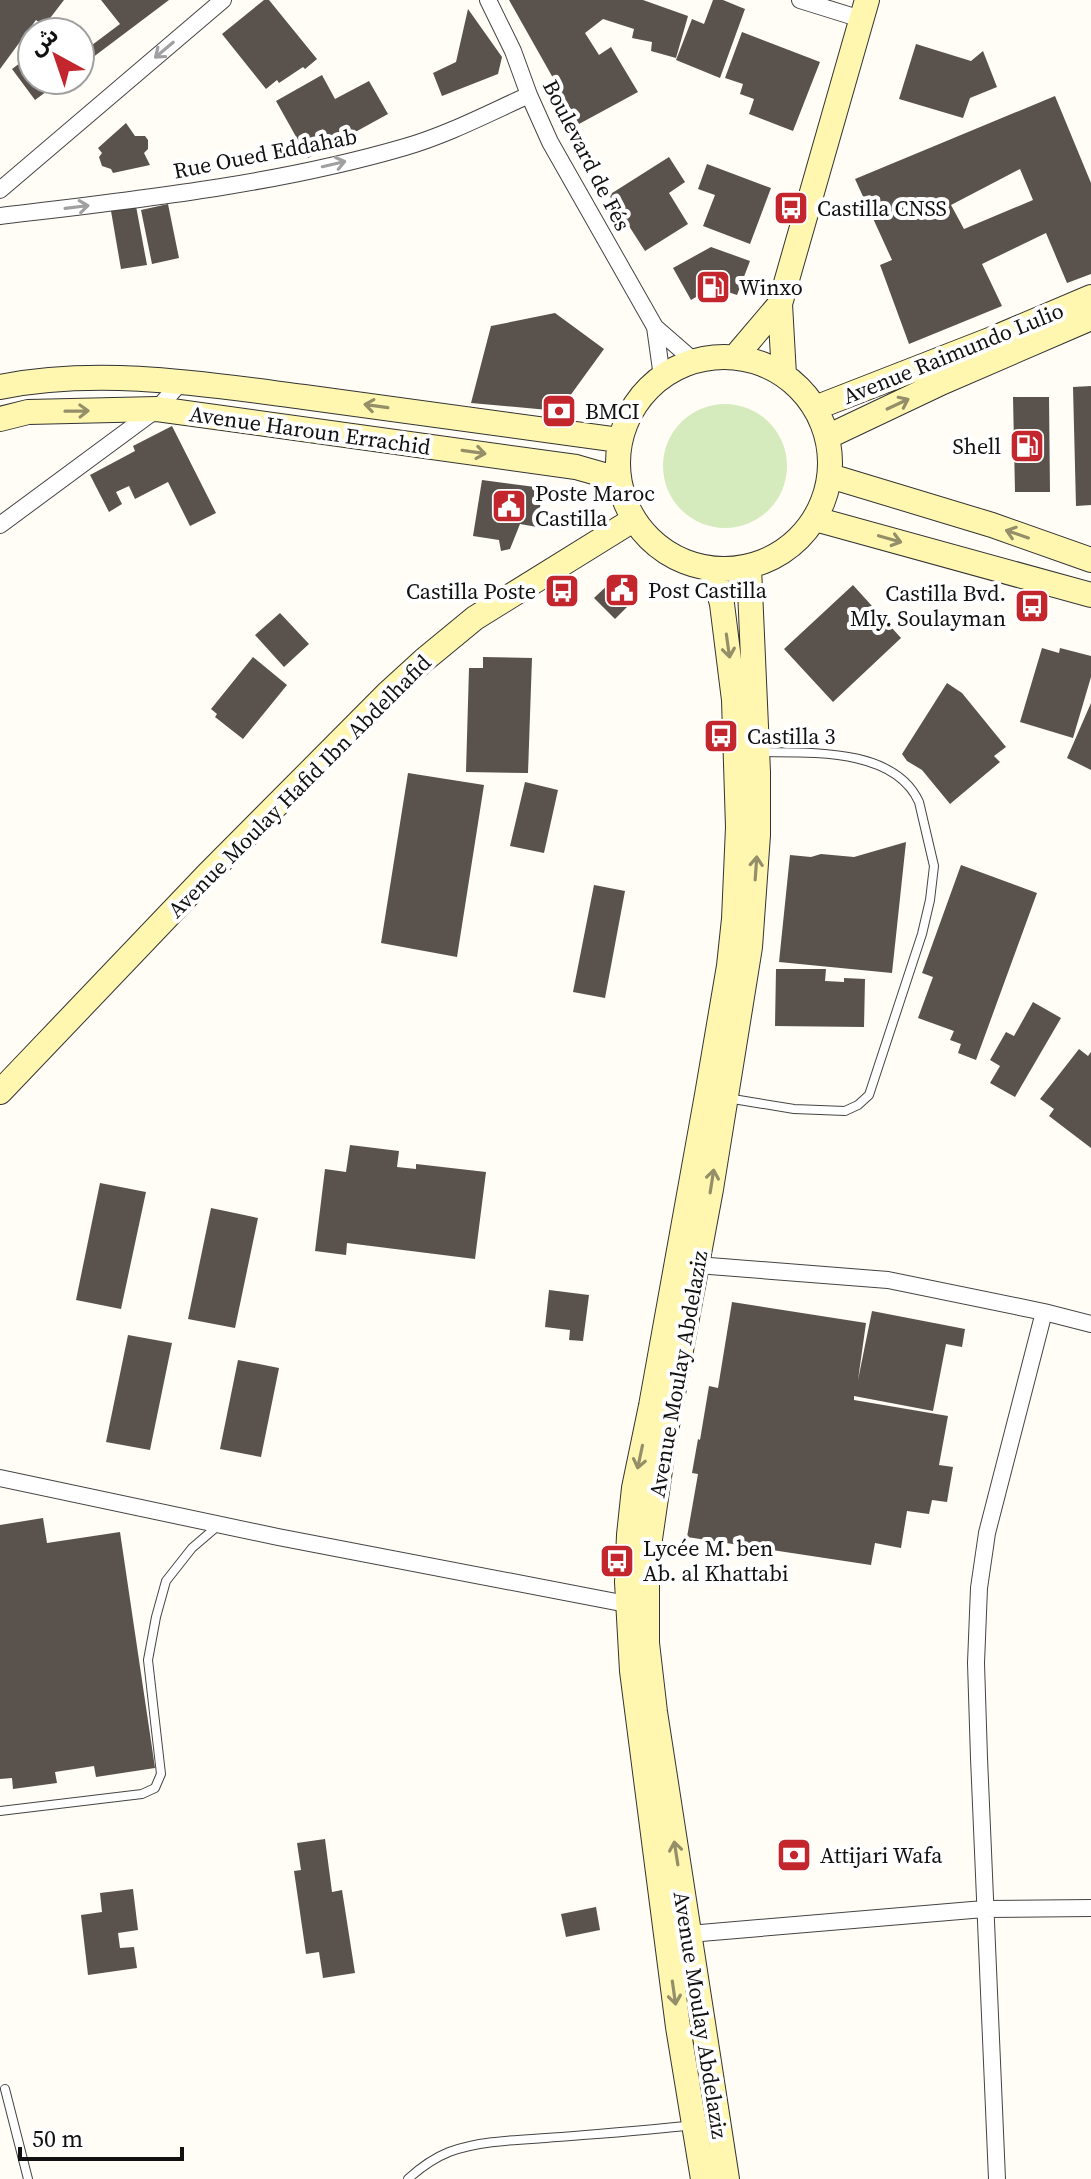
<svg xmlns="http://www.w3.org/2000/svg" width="1091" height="2179" font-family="'Source Serif 4','Noto Sans Arabic',serif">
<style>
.green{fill:#d5ebbd}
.building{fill:#5a524d;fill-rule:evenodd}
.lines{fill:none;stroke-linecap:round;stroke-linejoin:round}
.lane-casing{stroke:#444;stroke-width:10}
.street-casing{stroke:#444;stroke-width:18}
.secondary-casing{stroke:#333;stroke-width:26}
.lane{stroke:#fff;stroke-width:8}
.street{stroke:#fff;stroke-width:16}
.secondary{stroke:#fff6b0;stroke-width:24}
.oneway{stroke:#a0a0a0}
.oneway2{stroke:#948f68}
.labels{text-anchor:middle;stroke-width:8;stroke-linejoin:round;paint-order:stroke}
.street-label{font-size:22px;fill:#111;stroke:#fff}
.poi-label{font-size:22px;fill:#111;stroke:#fff;text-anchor:start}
</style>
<rect width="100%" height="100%" fill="#fffdf5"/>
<path class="green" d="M663 466a62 62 0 1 1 124 0a62 62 0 1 1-124 0Z"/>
<path class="building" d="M0,0H64L44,26L36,20L0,69Z
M101,0H169L80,67V38L88,48L120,24Z
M264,0H269L317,59L305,69L303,67L279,83L277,80L266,89L222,34Z
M509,0H643L688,16L676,58L651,51L652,42L632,38L634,29L603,19L585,33L599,55L611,47L638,92L579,124Z
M713,0H723L745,9L720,78L676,60L692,19L704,24Z
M468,9L502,57L498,74L442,96L433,73L456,62Z
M742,32L820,62L793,131L749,114L754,99L740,94L743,84L725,78Z
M916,44L971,61L983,51L997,87L970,98L963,118L899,99Z
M32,54V80H62L35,100L12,69Z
M322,75L335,99L369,81L388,114L308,158L276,101Z
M1055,96L1091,183V274L1067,283L1046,233L982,264L1002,306L909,344L880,265L892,260L855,179ZM1020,169L1033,200L964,229L951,205Z
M126,123L135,136H145L148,140V149L144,153L150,165L113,173L111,169L102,166L99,157L102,153L98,148Z
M669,157L685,182L669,193L688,224L645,251L609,195Z
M707,164L771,188L750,244L703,226L715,195L698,189Z
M168,204L179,258L152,264L141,210Z
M136,206L147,265L121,269L111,211Z
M711,247L750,261L737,295L713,287L691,300L673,268Z
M555,313L604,349L559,411L471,403L491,326Z
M1091,386V505L1076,506L1073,387Z
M1013,397H1049L1050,492H1015Z
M172,426L216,513L190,526L168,482L135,499L129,486L116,492L122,504L109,512L90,475L135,451L133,446Z
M482,480L543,488L537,527L520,524L510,549L501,551L499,540L473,536Z
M613,580L633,601L615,619L594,598Z
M853,585L901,638L833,702L784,649Z
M280,613L309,644L284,667L255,635Z
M1042,648L1059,653L1060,648L1091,656V677L1073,738L1020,722Z
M253,657L287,685L243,739L215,717L217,714L211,709Z
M483,657L532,658L528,773L466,772L469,668H483Z
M947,683L962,693L1006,747L994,756L1000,762L950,804L922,770L907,761L902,754Z
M1091,703V770L1067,758Z
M408,773L484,785L457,957L381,943Z
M525,782L558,790L544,853L510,846Z
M906,842L892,973L779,962L790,855L811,857L821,854L854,857Z
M961,865L1037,893L976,1060L958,1053L961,1044L950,1040L954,1031L918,1018L933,977L922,973Z
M594,885L625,891L605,998L573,992Z
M776,969H826L825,981L844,982V978L865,979L864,1027L775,1026Z
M1033,1002L1061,1018L1015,1097L990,1083L1000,1066L990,1060L1006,1032L1014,1036Z
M1079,1049L1088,1056L1091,1052V1148L1049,1116L1054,1109L1040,1099Z
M350,1145L399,1151L397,1167L416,1169V1164L486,1172L475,1259L347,1243L346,1255L315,1251L325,1169L346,1172Z
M100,1183L146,1192L121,1309L76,1300Z
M211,1208L258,1218L235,1328L188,1319Z
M549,1290L589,1295L583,1341L569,1340L570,1330L545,1327Z
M732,1302L866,1323L858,1380L872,1311L965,1329L962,1347L946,1344L933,1411L854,1396V1400L948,1416L939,1465L953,1467L947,1502L932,1500L929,1514L907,1511L901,1548L875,1543L871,1565L687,1537L698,1474L692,1473L698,1439L700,1440L709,1386L718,1388Z
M128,1335L172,1343L150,1450L106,1442Z
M238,1360L279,1368L261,1457L220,1449Z
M43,1518L47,1543L120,1532L155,1768L96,1777L94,1766L55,1772L57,1783L13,1789L12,1778L0,1779V1525Z
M325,1839L332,1892L342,1890L355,1973L323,1978L319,1952L306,1954L294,1871L301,1870L297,1843Z
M133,1889L138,1930L118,1933L120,1948L134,1947L137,1968L88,1975L81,1915L102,1912L100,1893Z
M596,1907L600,1930L566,1937L561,1914Z"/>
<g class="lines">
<g class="lane-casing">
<path id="lane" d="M727,1098L794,1109L845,1111L858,1105L869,1095L922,934L930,900L934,866L919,802C894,747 808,753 758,752
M0,1811L142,1794L155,1788L161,1774L148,1660L156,1617L166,1581L192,1548L220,1524
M5,2089L28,2179
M408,2179C420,2168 434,2158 449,2152C479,2141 515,2140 546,2138C595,2134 644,2131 693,2125"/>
</g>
<g class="street-casing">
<path id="street" d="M488,0L513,51L529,95L550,142L655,327L694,361
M800,0L861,19
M0,190L223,0
M0,216C134,200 275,185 405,147C447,135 489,113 529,95
M655,327L662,377
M0,525L157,409L181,382
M697,1265L888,1280L1044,1312L1091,1324
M0,1478L278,1537L637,1606
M680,1937L689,1934L984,1909L1091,1908
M997,2179L979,1758L976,1663L979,1588L987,1533L1044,1312"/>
</g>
<g class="secondary-casing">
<path id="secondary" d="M618 463a106 106 0 1 1 212 0a106 106 0 1 1-212 0Z
M735,357L780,304
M784,375L780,304L867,0
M0,387C100,367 204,384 304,397C409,411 514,425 619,440
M815,408L992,339L1091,297
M0,419L28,412L157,409L576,467L618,479
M827,437L943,382L1091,318
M830,476L992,525L1091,560
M815,519L1091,595
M0,1092L208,874L389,692L424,660L475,618L633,520
M703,2179L678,2027L632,1671L627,1582L629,1535L634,1488L651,1406L707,1095L729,966L734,919L738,827L734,700L722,604L713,570
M727,2179L655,1712L647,1643V1573L650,1539L665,1436L711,1189L750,947L758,835V772L749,567"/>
</g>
<use href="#lane" class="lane"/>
<use href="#street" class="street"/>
<use href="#secondary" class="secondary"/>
</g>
<defs><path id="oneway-shaft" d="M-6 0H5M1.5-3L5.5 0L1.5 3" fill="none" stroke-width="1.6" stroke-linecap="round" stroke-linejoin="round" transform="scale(2)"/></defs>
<g class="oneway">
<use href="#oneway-shaft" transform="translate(164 50) rotate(140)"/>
<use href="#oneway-shaft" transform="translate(334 164) rotate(-13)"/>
<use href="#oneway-shaft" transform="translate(77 207) rotate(-7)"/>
</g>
<g class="oneway2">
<use href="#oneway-shaft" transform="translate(898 404) rotate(-25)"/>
<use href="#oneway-shaft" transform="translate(376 406) rotate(-172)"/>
<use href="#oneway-shaft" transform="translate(77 411) rotate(-1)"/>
<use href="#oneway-shaft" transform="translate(474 452) rotate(8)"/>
<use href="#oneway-shaft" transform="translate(1017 534) rotate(-161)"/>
<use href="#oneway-shaft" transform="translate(890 539) rotate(16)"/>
<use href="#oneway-shaft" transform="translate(728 646) rotate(82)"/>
<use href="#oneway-shaft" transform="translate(756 868) rotate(-86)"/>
<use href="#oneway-shaft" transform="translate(712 1181) rotate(-81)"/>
<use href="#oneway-shaft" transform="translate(640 1457) rotate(102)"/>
<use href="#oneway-shaft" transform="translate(676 1853) rotate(-99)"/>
<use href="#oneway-shaft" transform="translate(674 1993) rotate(82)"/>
</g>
<defs>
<g id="bus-square" transform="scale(1.8)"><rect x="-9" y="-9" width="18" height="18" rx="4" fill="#c4262e" stroke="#fff"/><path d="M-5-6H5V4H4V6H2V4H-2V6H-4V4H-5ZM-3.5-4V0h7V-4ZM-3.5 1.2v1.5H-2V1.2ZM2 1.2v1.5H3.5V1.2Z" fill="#fff"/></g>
<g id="fuel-square" transform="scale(1.8)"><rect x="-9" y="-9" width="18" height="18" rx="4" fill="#c4262e" stroke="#fff"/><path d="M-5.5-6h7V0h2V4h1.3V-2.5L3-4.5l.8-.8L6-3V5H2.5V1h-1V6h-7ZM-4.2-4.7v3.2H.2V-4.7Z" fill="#fff"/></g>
<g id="bank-square" transform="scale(1.8)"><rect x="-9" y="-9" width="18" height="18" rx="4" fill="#c4262e" stroke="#fff"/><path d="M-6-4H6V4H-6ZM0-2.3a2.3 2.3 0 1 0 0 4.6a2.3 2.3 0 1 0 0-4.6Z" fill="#fff"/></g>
<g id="civic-square" transform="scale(1.8)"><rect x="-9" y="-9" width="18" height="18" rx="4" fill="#c4262e" stroke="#fff"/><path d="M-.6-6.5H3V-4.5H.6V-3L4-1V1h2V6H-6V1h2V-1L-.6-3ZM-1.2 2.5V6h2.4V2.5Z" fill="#fff"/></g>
</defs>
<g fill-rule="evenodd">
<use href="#bus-square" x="791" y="208"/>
<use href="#fuel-square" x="713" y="287"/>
<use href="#bank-square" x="559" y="411"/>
<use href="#fuel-square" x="1027" y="446"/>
<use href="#civic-square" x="509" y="506"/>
<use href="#civic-square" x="622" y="590"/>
<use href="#bus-square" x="562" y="591"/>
<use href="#bus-square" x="1032" y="606"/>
<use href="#bus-square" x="721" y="736"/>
<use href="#bus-square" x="617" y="1561"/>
<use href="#bank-square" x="794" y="1855"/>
</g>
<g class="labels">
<g class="street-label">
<text transform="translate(265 153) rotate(-11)" y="8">Rue Oued Eddahab</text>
<text transform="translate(587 155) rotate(63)" y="8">Boulevard de Fés</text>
<text transform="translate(953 353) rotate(-22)" y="8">Avenue Raimundo Lulio</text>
<text transform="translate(310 430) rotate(8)" y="8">Avenue Haroun Errachid</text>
<text transform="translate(299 786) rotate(-45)" y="8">Avenue Moulay Hafid Ibn Abdelhafid</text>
<text transform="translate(678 1374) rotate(-80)" y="8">Avenue Moulay Abdelaziz</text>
<text transform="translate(701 2015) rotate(81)" y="8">Avenue Moulay Abdelaziz</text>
</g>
<g class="poi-label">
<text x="817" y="216">Castilla CNSS</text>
<text x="739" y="295">Winxo</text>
<text x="585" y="419">BMCI</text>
<text x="1001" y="454" text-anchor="end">Shell</text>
<text x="535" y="501">Poste Maroc<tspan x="535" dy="25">Castilla</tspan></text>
<text x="648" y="598">Post Castilla</text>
<text x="536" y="599" text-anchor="end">Castilla Poste</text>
<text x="1006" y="601" text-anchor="end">Castilla Bvd.<tspan x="1006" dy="25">Mly. Soulayman</tspan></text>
<text x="747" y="744">Castilla 3</text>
<text x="643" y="1556">Lycée M. ben<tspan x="643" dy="25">Ab. al Khattabi</tspan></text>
<text x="820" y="1863">Attijari Wafa</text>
</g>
</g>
<g transform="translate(56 56) rotate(320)"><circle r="38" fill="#ffffff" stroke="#a0a0a0" stroke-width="2"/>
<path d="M0-6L14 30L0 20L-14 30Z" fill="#c4262e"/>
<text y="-12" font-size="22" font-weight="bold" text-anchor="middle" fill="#111111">ش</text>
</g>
<path d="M20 2147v12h162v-12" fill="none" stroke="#111111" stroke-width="4"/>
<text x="32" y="2147" font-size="24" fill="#111111" stroke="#ffffff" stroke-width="6" paint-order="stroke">50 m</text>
</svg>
